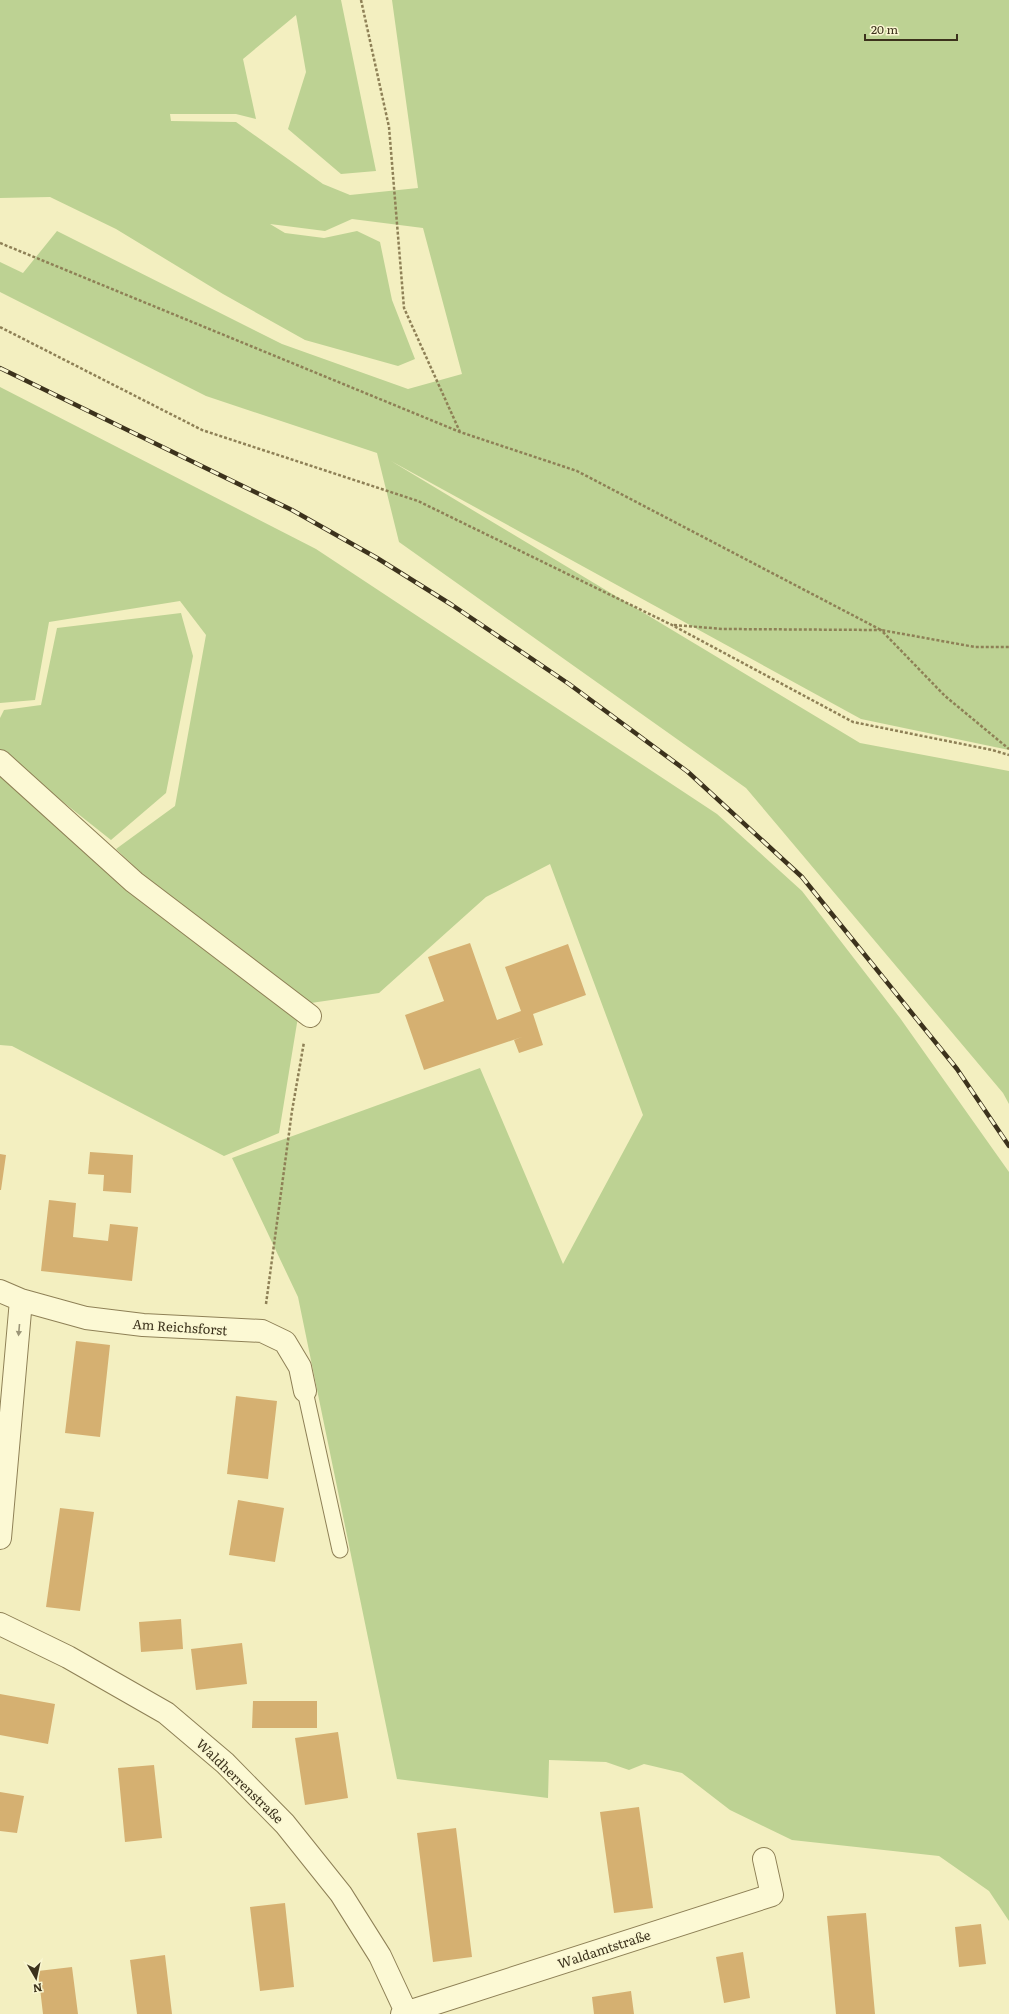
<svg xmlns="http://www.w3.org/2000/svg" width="1009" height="2014" font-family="Literata,serif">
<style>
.green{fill:#bdd293}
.building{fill:#d5b071}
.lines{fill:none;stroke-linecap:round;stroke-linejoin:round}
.lane-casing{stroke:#8e8056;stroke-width:17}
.street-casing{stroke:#8e8056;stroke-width:24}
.path{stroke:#8e8056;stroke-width:2.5;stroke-dasharray:3 2;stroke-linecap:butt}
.lane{stroke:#fcf9d4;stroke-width:15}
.street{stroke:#fcf9d4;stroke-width:22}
.rail-casing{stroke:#3c321c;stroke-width:4.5}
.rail{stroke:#f9f6d1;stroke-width:3;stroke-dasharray:9;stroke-linecap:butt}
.oneway{fill:#9c9678}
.labels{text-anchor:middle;stroke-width:3;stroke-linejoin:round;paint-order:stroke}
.street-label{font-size:13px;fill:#3c321c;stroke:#f9f6d1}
</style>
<rect width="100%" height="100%" fill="#f3efc0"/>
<path class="green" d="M0,0H341L376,171L341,174L288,129L306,72L296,15L243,59L256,119L236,114H170L171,121L236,122L323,184L350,195L418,188L392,0H1009V750L861,719L391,461L860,743L1009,771V1104L1003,1093L746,788L399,542L377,453L206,396L0,292V262L23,273L57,231L282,344L408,389L462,374L423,228L352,219L325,231L270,224L285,233L324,238L357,231L380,242L392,300L415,359L398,366L305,340L223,294L116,229L50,197L0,198Z
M0,387L316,549L717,814L802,891L900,1018L1009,1172V1921L989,1891L939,1856L792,1840L730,1810L682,1773L644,1764L629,1770L606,1762L549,1760L548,1798L397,1779L298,1297L232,1158L480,1068L563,1264L643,1115L550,864L486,897L379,993L311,1003L196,925L116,849L175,806L206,635L180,601L49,622L35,700L0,703Z
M181,613L193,656L166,793L111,840L0,752V718L4,710L41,705L57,628Z
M0,774L298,1017L279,1133L224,1156L12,1046L0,1045Z"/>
<path class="building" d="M470,943L497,1020L521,1011L505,967L568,944L586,995L533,1014L543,1045L519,1053L514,1040L522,1037L424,1070L405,1015L444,1001L428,957Z
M90,1152L133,1155L131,1193L103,1191L104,1175L88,1174Z
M0,1154L6,1155L1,1190H0Z
M49,1200L76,1203L73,1237L108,1241L110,1224L138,1227L132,1281L41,1271Z
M76,1341L110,1345L100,1437L65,1433Z
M236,1396L277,1401L268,1479L227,1474Z
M238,1500L284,1508L275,1562L229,1555Z
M60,1508L94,1512L80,1611L46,1607Z
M181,1619L183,1649L141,1652L139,1622Z
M242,1643L247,1684L196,1690L191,1649Z
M0,1694L55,1704L48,1744L0,1735Z
M253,1701H317V1728H252Z
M338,1732L348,1798L305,1805L295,1738Z
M154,1765L162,1838L125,1842L118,1768Z
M0,1792L24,1796L17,1833L0,1831Z
M639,1807L653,1908L614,1913L600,1812Z
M456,1828L472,1957L433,1962L417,1833Z
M285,1903L294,1987L260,1991L250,1907Z
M866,1913L875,2014H836L827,1916Z
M981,1924L986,1964L959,1967L955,1927Z
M743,1952L750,1998L724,2003L716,1957Z
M165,1955L172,2014H137L130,1960Z
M72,1967L78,2014H43L38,1971Z
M631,1991L634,2014H594L592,1997Z"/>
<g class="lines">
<g class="lane-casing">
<path id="lane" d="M305,1391L340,1550"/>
</g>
<g class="street-casing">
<path id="street" d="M0,761L134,882L310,1016
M0,1291L21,1300L0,1538
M21,1300L86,1318L143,1325L262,1331L285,1342L300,1367L305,1391
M0,1624L68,1657L166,1713L225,1763L285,1824L341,1894L380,1956L407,2014
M402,2014L772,1895L764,1859"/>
</g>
<path class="path" d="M361,0L389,127L404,308L460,432
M0,243L460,432L577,471L881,630L975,647H1009
M0,327L202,430L418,501L672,625L853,722L992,750L1009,755
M674,625L723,629L881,630L945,696L1009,749
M266,1304L292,1111L304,1042"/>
<use href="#lane" class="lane"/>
<use href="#street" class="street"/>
<g class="rail-casing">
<path id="rail" d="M0,368L292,510L377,558L452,605L569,684L688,772L802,877L957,1069L1009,1146"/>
</g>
<use href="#rail" class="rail"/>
</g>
<defs><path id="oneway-solid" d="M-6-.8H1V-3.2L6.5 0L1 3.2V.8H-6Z"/></defs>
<use class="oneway" href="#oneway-solid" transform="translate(19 1330) rotate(95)"/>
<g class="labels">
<g class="street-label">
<text transform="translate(180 1327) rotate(4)" y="5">Am Reichsforst</text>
<text transform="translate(240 1781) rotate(44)" y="5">Waldherrenstraße</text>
<text transform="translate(604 1949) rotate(-18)" y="5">Waldamtstraße</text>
</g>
</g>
<g transform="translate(36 1978) rotate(171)" stroke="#f9f6d1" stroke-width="3" paint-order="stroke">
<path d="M0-3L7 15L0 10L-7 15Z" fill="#3c321c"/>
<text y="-6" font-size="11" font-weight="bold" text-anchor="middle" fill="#3c321c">N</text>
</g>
<path d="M865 34v6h92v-6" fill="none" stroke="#3c321c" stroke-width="2"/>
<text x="871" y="34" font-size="12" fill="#3c321c" stroke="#f9f6d1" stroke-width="3" paint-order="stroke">20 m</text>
</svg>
